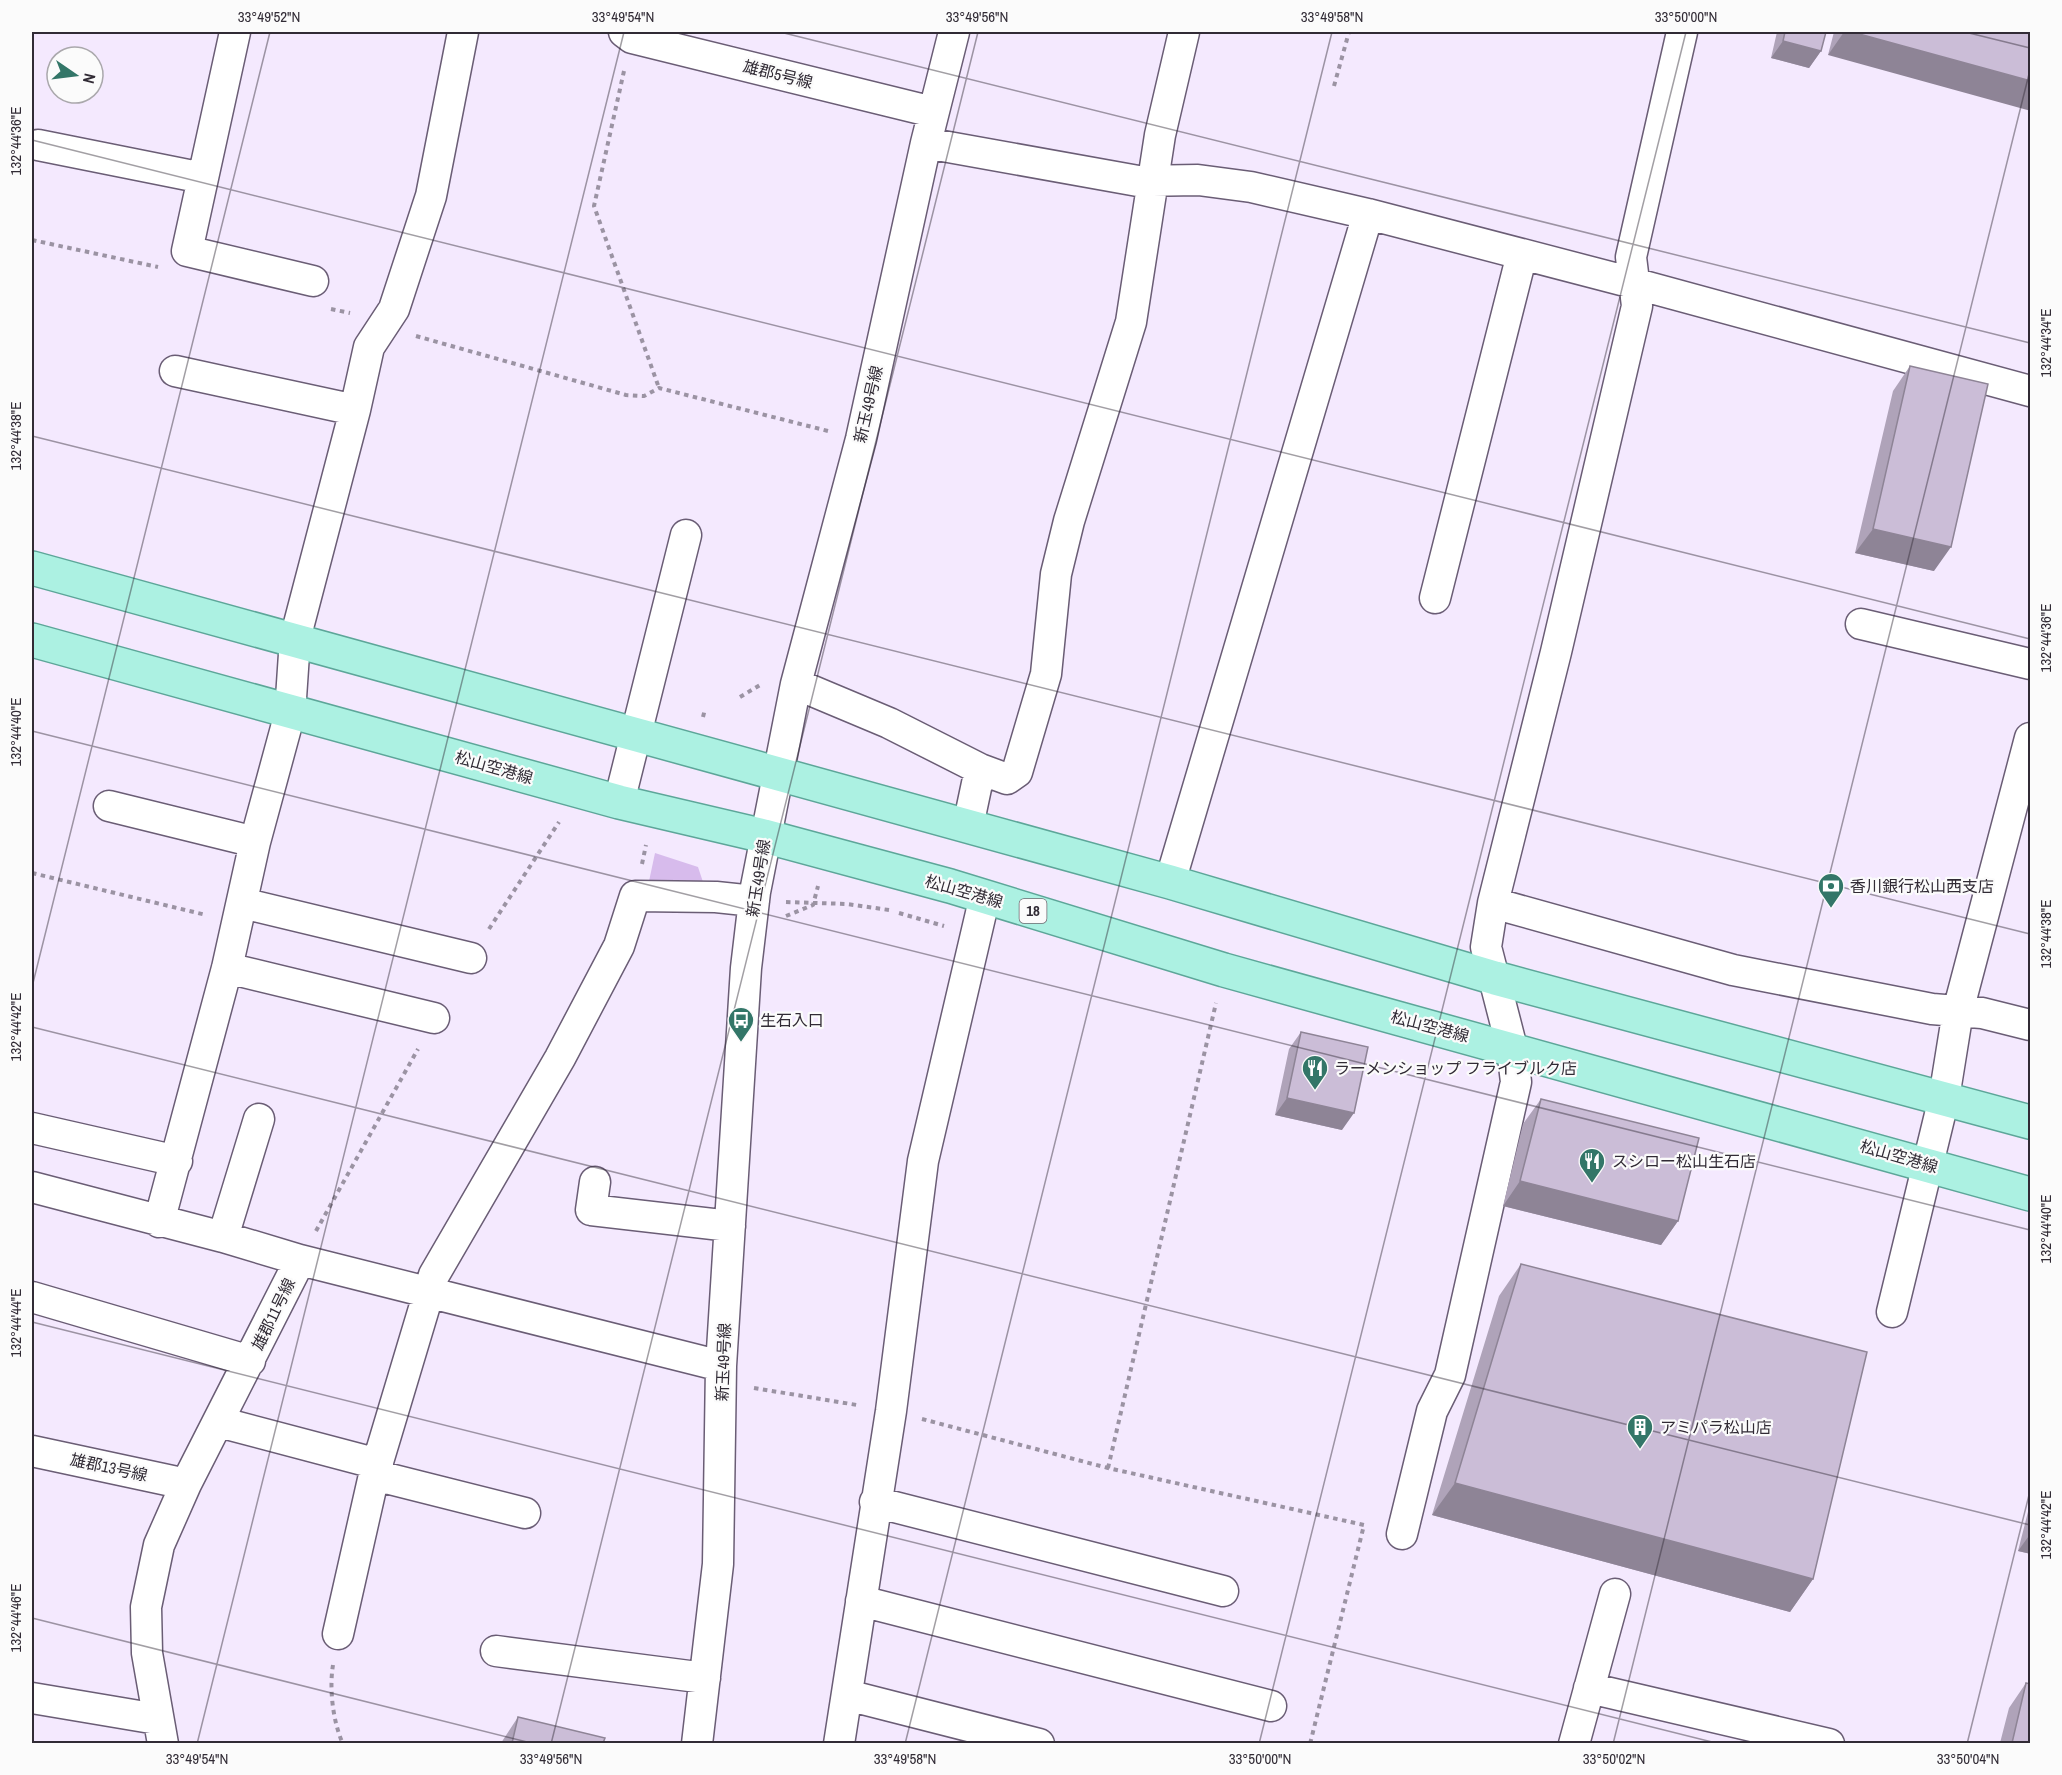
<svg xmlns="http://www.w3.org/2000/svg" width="2062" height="1775" font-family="'Archivo Narrow','Noto Sans JP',sans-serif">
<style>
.green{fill:#d7bbec}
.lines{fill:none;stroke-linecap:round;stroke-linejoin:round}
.street-casing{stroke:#6a5d75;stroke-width:33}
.primary-casing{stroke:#5da699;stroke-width:36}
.path{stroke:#9b93a3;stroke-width:4;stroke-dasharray:4.5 4.5;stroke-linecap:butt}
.street{stroke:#fff;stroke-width:30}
.primary{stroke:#acf1e2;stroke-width:33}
.wall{fill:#afa3b9}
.shaded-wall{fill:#8e8496}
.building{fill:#cbbdd7;stroke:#8e8496;stroke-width:1.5}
.ticks{fill:none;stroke:#312b35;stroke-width:1.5;stroke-opacity:0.45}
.labels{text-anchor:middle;stroke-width:4.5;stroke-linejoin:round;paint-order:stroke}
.shield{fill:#fbfbfb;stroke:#6e6970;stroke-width:1.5}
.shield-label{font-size:15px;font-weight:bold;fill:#312b35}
.street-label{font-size:16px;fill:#312b35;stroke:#fbfbfb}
.poi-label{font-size:16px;fill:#312b35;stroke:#fbfbfb;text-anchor:start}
.neatline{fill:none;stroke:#312b35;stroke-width:2}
.ticks-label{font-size:15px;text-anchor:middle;fill:#312b35}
</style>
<rect width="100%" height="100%" fill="#f4e9fe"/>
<path class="green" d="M655,853L698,867L703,882L699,887L648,886Z"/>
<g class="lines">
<g class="street-casing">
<path id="street" d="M235,32L187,251L313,281
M624,32L632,38L933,112
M926,143L1138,181L1198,180L1251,187L1368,214L1633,283L2030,391
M38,145L203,178
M175,371L355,410
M1435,598L1522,254
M1861,624L2030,664
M796,684L889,723L980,769L1007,779L1017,772L1046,674L1056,574L1069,521L1131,322L1160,135L1184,32
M619,802L686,535
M109,806L255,842
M968,826L980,769
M1170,882L1368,214
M242,903L471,958
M1493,903L1733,970L1932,1009L1982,1013L2030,1025
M227,968L434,1018
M32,1128L177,1161
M595,1182L591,1210L730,1226
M32,1187L223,1237L300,1260
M159,1222L227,968L255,842L290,713L295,639L355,410L369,347L394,309L431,196L463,32
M223,1237L259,1119
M32,1297L250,1361
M1892,1312L1944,1098L1958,1011L2030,738
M219,1422L378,1464
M32,1451L186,1484
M374,1475L525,1513
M875,1502L1223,1591
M1402,1534L1432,1411L1450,1375L1516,1082L1512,1048L1486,947L1493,903L1556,652L1637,306L1631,257L1682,32
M861,1601L1271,1706
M338,1634L374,1475L434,1275L560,1058L619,946L635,896L716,897L754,901
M496,1651L705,1678
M1589,1688L1829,1744
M847,1695L1039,1744
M32,1698L157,1719
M163,1744L147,1653L146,1607L159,1545L186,1484L300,1260L721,1366
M697,1744L718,1564L721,1366L746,968L755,892L796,684L861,439L926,143L954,32
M839,1744L891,1411L923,1161L985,896
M1574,1744L1615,1594"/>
</g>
<g class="primary-casing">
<path id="primary" d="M32,568L1170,882L1495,978L2030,1122
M32,640L619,802L764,836L950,886L1224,970L2030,1194"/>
</g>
<path class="path" d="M624,71L594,206L659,388
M1334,86L1349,32
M32,240L158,267
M331,309L350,313
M416,336L626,395L644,396L659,388L828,431
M740,697L760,685
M703,717L705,709
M642,864L646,845
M32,873L206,915
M786,902L847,904L889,910
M899,913L944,926
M786,916L813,905L818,886
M489,929L559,822
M316,1231L418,1049
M754,1388L857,1405
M922,1419L1108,1468L1364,1525L1310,1744
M1108,1468L1216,1003
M333,1665C329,1689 333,1722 343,1744"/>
<use href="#street" class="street"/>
<use href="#primary" class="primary"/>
</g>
<path class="wall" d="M1777,32H1826L1821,51L1809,68L1771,58Z
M1834,32H2031L1828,55Z
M1910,366L1934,571L1855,553L1893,391Z
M1301,1032L1342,1130L1275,1115L1289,1049Z
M1541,1099L1678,1221L1661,1245L1503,1206L1523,1124Z
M1521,1264L1813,1579L1790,1612L1432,1515L1499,1296Z
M2031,1500V1554L2018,1551Z
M2026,1683L2031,1743H2000L2009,1708Z
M518,1717L603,1743H501Z"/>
<path class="shaded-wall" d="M1844,32H1852L2031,81V111L1828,55Z
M1783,41L1821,51L1809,68L1771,58Z
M1873,529L1951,547L1934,571L1855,553Z
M1287,1098L1354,1113L1342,1130L1275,1115Z
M1520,1181L1678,1221L1661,1245L1503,1206Z
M1455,1483L1813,1579L1790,1612L1432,1515Z
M2031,1533V1554L2018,1551Z"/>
<path class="building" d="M1785,32H1826L1821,51L1783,41Z
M1852,32H2031V81Z
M1910,366L1988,384L1951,547L1873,529Z
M1301,1032L1368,1047L1354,1113L1287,1098Z
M1541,1099L1699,1138L1678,1221L1520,1181Z
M1521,1264L1867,1352L1813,1579L1455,1483Z
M2026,1683L2031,1684V1743H2012Z
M518,1717L605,1738L603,1743H512Z"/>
<path class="ticks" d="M780,32L2030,343M1965,32L2030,48M32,140L2030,639M32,436L2030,934M32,731L2030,1230M32,987L270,32M32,1027L2030,1525M32,1322L1720,1744M32,1618L535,1744M197,1744L624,32M551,1744L978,32M905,1744L1332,32M1259,1744L1686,32M1613,1744L2030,70M1967,1744L2030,1491"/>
<defs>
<g id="bank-pin" transform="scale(1.35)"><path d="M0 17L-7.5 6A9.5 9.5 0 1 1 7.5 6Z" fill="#337668" stroke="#fbfbfb"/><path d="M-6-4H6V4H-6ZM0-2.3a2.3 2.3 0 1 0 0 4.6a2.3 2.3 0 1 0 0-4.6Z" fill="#fff"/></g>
<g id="bus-pin" transform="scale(1.35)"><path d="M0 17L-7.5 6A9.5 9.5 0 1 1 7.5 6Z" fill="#337668" stroke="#fbfbfb"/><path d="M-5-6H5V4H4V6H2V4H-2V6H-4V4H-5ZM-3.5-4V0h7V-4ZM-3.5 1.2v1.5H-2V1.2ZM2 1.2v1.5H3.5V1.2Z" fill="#fff"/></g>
<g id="restaurant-pin" transform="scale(1.35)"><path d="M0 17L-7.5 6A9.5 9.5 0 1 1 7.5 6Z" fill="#337668" stroke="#fbfbfb"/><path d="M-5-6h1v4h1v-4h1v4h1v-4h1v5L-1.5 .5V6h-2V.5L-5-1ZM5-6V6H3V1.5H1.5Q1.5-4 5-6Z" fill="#fff"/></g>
<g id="building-pin" transform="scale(1.35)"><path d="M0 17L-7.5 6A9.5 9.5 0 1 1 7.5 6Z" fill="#337668" stroke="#fbfbfb"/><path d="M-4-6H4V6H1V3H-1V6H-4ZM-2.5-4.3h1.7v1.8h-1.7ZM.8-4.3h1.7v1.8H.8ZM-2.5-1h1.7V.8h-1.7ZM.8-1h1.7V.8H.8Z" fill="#fff"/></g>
</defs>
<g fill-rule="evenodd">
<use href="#bank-pin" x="1831" y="886"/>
<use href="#bus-pin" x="741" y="1020"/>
<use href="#restaurant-pin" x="1315" y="1068"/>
<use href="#restaurant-pin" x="1592" y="1161"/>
<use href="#building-pin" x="1640" y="1427"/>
</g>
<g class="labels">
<rect class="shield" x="1019.5" y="899" width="27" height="24" rx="4.5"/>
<g class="shield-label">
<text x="1033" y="916">18</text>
</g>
<g class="street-label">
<text transform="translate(778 74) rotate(14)" y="6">雄郡5号線</text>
<text transform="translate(868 404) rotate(-77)" y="6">新玉49号線</text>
<text transform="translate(494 767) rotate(16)" y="6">松山空港線</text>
<text transform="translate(758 878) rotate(-81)" y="6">新玉49号線</text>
<text transform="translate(964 891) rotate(16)" y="6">松山空港線</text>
<text transform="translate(1430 1026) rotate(15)" y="6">松山空港線</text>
<text transform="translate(1899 1156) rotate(16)" y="6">松山空港線</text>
<text transform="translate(273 1314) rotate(-64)" y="6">雄郡11号線</text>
<text transform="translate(723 1362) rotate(-88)" y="6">新玉49号線</text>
<text transform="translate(109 1467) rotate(12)" y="6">雄郡13号線</text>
</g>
<g class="poi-label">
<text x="1850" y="892">香川銀行松山西支店</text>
<text x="760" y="1026">生石入口</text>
<text x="1334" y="1074">ラーメンショップ フライブルク店</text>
<text x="1612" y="1167">スシロー松山生石店</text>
<text x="1660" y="1433">アミパラ松山店</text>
</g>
</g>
<rect width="2062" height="1775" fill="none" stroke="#fbfbfb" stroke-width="66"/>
<g transform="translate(75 75) rotate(104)"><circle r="28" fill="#fbfbfb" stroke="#aaa8ac" stroke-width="1.5"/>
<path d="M0-4.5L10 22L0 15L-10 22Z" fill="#337668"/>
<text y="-9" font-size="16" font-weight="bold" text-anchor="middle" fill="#312b35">N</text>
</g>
<rect x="33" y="33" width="1996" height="1709" class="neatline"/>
<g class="ticks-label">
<text x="269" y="22">33°49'52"N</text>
<text x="623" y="22">33°49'54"N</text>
<text x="977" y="22">33°49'56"N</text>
<text x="1332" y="22">33°49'58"N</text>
<text x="1686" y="22">33°50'00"N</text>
<text transform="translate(16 141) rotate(-90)" y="5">132°44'36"E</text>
<text transform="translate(2046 343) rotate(-90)" y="5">132°44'34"E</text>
<text transform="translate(16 436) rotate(-90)" y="5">132°44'38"E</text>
<text transform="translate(2046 638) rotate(-90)" y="5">132°44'36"E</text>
<text transform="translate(16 732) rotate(-90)" y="5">132°44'40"E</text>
<text transform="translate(2046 934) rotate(-90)" y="5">132°44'38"E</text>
<text transform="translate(16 1027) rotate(-90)" y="5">132°44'42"E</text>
<text transform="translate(2046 1229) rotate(-90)" y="5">132°44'40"E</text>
<text transform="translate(16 1323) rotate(-90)" y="5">132°44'44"E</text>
<text transform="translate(2046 1525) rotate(-90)" y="5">132°44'42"E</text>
<text transform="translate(16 1618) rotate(-90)" y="5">132°44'46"E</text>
<text x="197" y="1764">33°49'54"N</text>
<text x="551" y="1764">33°49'56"N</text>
<text x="905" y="1764">33°49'58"N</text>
<text x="1260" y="1764">33°50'00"N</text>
<text x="1614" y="1764">33°50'02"N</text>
<text x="1968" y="1764">33°50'04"N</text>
</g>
</svg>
